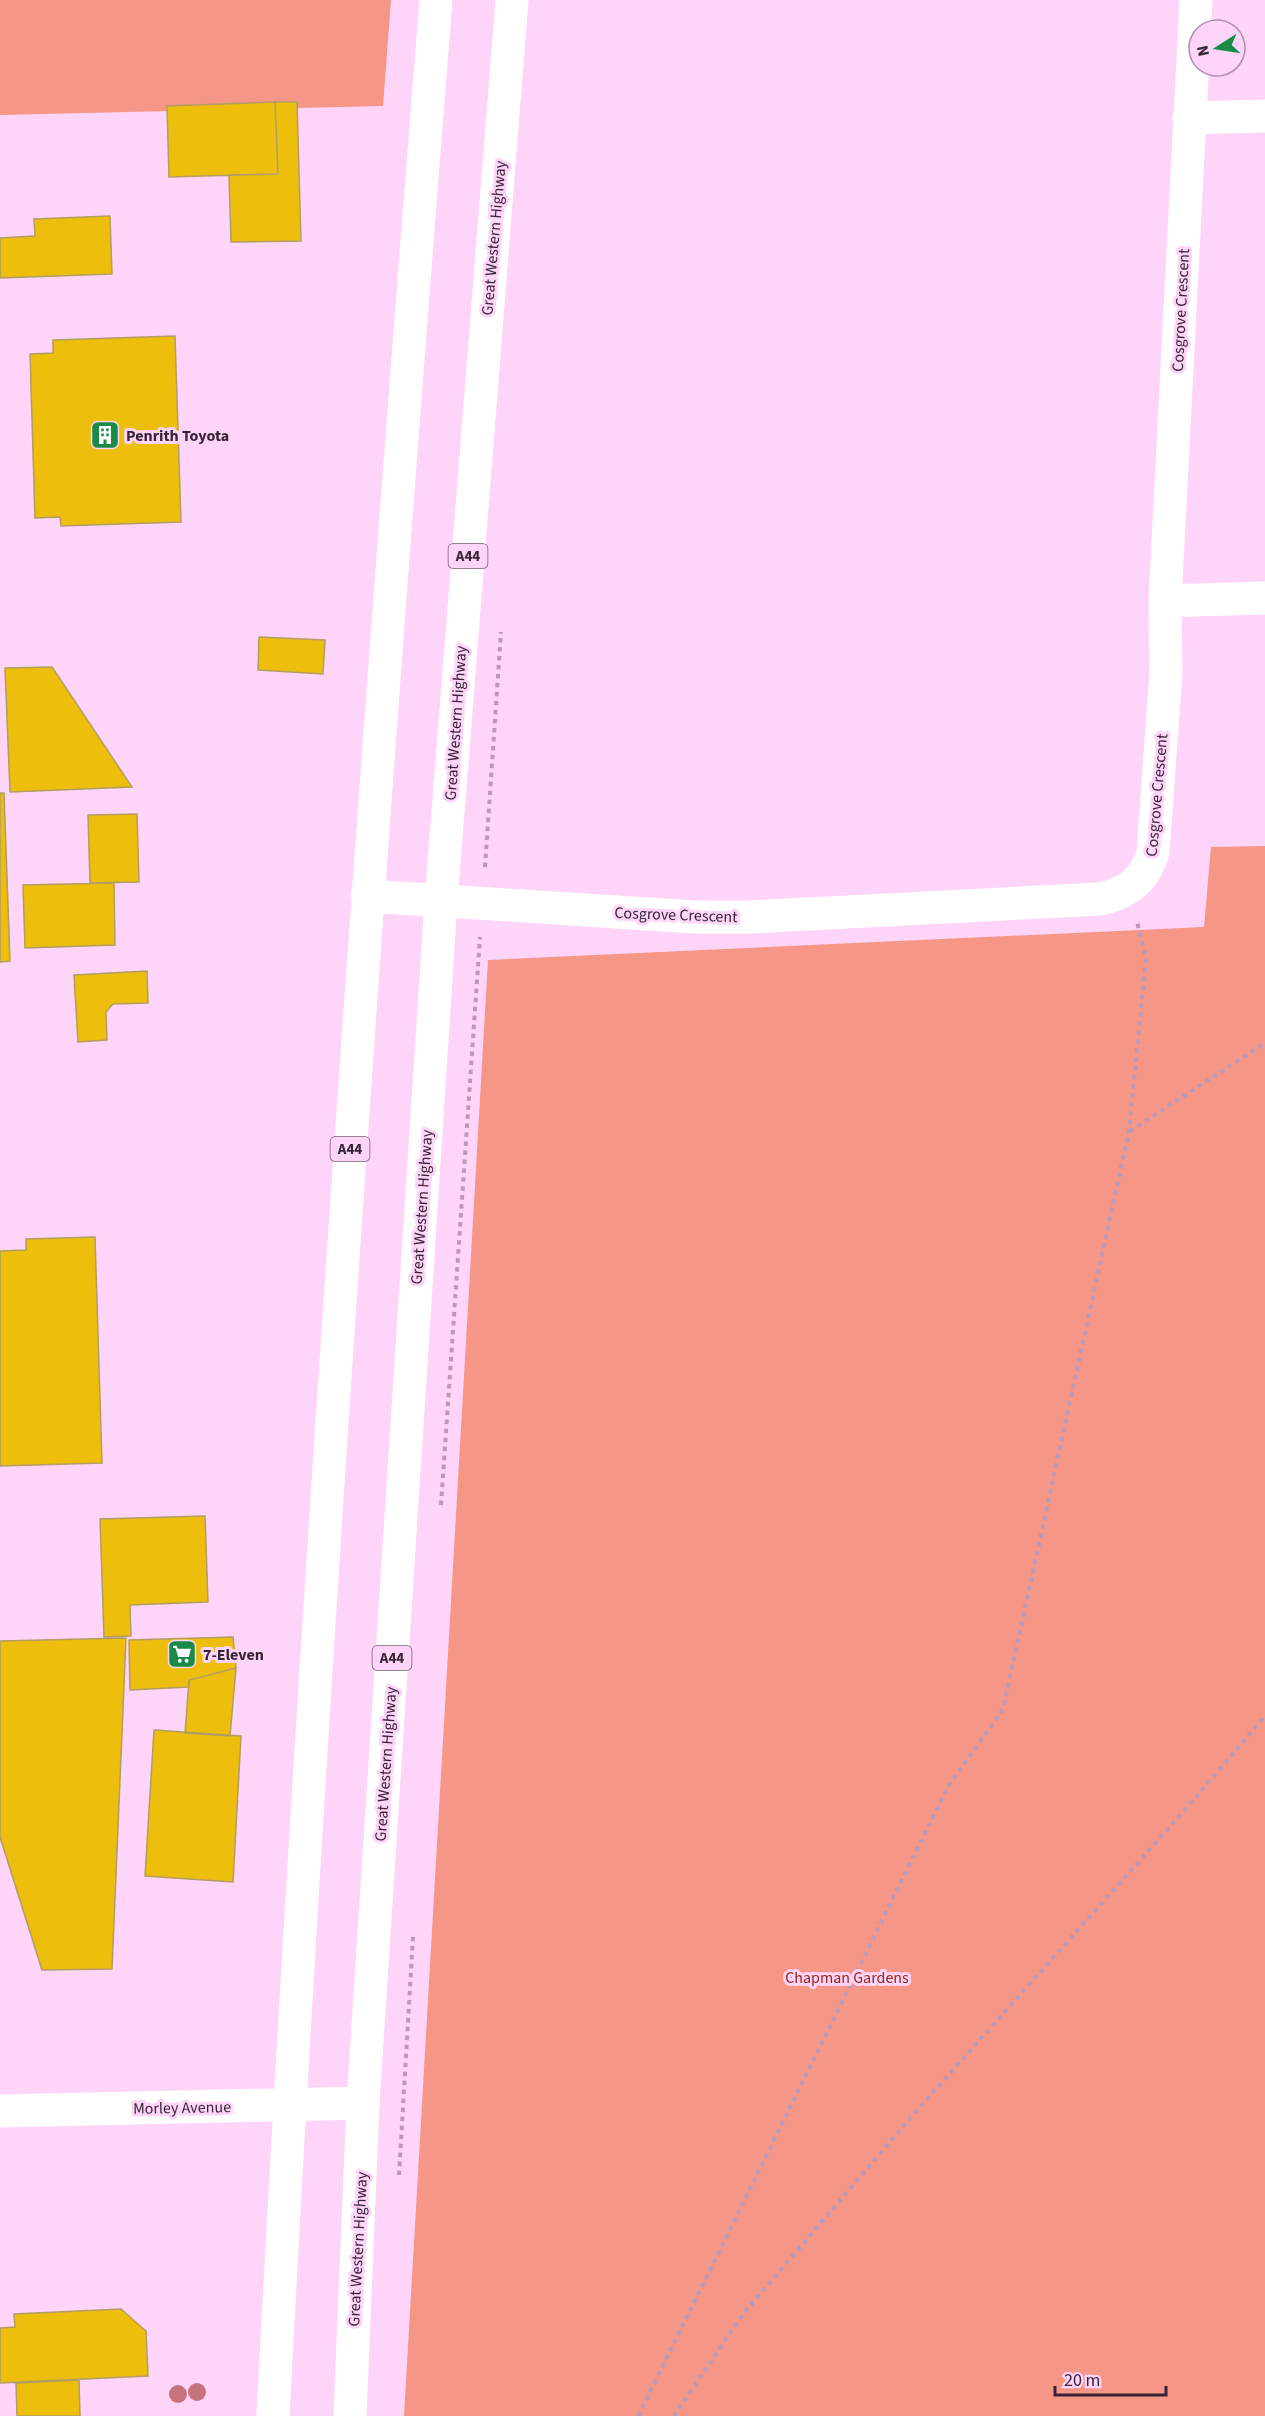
<svg xmlns="http://www.w3.org/2000/svg" width="1265" height="2416" font-family="'Source Sans 3',sans-serif">
<style>
.green{fill:#f59686}
.building{fill:#edbe0b;stroke:#b29d62;stroke-width:1.5}
.lines{fill:none;stroke-linecap:round;stroke-linejoin:round}
.path{stroke:#bb99b6;stroke-width:4;stroke-dasharray:4.5 4.5;stroke-linecap:butt}
.minor{stroke:#fff;stroke-width:33}
.highway{stroke:#fff;stroke-width:33}
.tree{fill:#c7737b}
.labels{text-anchor:middle;stroke-width:6;stroke-linejoin:round;paint-order:stroke}
.shield{fill:#fed5f8;stroke:#735970;stroke-width:1.5}
.shield-label{font-size:15px;font-weight:bold;fill:#372435}
.street-label{font-size:16px;fill:#372435;stroke:#fed5f8}
.poi-label{font-size:16px;font-weight:bold;fill:#372435;stroke:#fed5f8;text-anchor:start}
.park-label{font-size:16px;fill:#9a2314;stroke:#fed5f8}
</style>
<rect width="100%" height="100%" fill="#fed5f8"/>
<path class="green" d="M0,0H391L383,106L0,115Z
M1265,846V2416H404L488,960L1204,927L1211,847Z"/>
<path class="building" d="M275,102L278,174L169,177L167,106Z
M275,102H297L301,241L231,242L229,175L278,174Z
M110,216L112,274L0,278V238L35,236L34,219Z
M175,336L181,522L61,526L60,517L35,518L30,354L53,353V340Z
M259,637L325,640L323,674L258,670Z
M52,667L132,787L10,792L5,668Z
M0,793H4L10,961L0,962Z
M137,814L139,882L90,883L88,815Z
M114,883L115,945L25,948L23,885Z
M147,971L148,1003L113,1004L106,1012L107,1040L78,1042L74,975Z
M95,1237L102,1463L0,1466V1251L26,1250V1239Z
M205,1516L208,1602L130,1605L131,1636L104,1637L100,1519Z
M233,1637L236,1668L189,1680V1687L130,1690L129,1640Z
M126,1638L112,1969L42,1970L0,1837V1641Z
M236,1668L230,1736L185,1733L189,1680Z
M154,1730L241,1736L233,1882L145,1876Z
M121,2309L146,2331L148,2376L0,2383V2328L15,2327L14,2314Z
M79,2380L80,2416H17L16,2383Z"/>
<g class="lines">
<path class="path" d="M485,867L501,632
M1130,1131L1265,1043
M441,1505L480,937
M399,2175L413,1937
M638,2416L949,1785L1003,1709L1129,1131L1146,958L1137,922
M674,2416L743,2314L912,2116L1184,1811L1265,1716"/>
<path class="minor" d="M1189,118L1265,116
M1165,601L1265,598
M367,896L694,917H750L1100,899C1128,893 1145,880 1153,852L1166,672L1165,601L1196,0
M0,2111L363,2103"/>
<path class="highway" d="M273,2416C315,1610 372,805 436,0
M350,2416L363,2103L441,901L512,0"/>
</g>
<g class="tree">
<circle cx="197" cy="2392" r="9"/>
<circle cx="178" cy="2394" r="9"/>
</g>
<defs>
<g id="building-square" transform="scale(1.5)"><rect x="-9" y="-9" width="18" height="18" rx="4" fill="#188c46" stroke="#fed5f8"/><path d="M-4-6H4V6H1V3H-1V6H-4ZM-2.5-4.3h1.7v1.8h-1.7ZM.8-4.3h1.7v1.8H.8ZM-2.5-1h1.7V.8h-1.7ZM.8-1h1.7V.8H.8Z" fill="#fff"/></g>
<g id="supermarket-square" transform="scale(1.5)"><rect x="-9" y="-9" width="18" height="18" rx="4" fill="#188c46" stroke="#fed5f8"/><path d="M-6-5.5h2.5l.6 2H6L4.5 2H-2.5L-4.4-4H-6ZM-1.5 3.2a1.3 1.3 0 1 0 .1 0ZM3 3.2a1.3 1.3 0 1 0 .1 0Z" fill="#fff"/></g>
</defs>
<g fill-rule="evenodd">
<use href="#building-square" x="105" y="435"/>
<use href="#supermarket-square" x="182" y="1654"/>
</g>
<g class="labels">
<g class="shield">
<rect x="448.5" y="544" width="39" height="24" rx="4.5"/>
<rect x="330.5" y="1137" width="39" height="24" rx="4.5"/>
<rect x="372.5" y="1646" width="39" height="24" rx="4.5"/>
</g>
<g class="shield-label">
<text x="468" y="561">A44</text>
<text x="350" y="1154">A44</text>
<text x="392" y="1663">A44</text>
</g>
<g class="street-label">
<text transform="translate(493 238) rotate(-85)" y="6">Great Western Highway</text>
<text transform="translate(1180 310) rotate(-87)" y="6">Cosgrove Crescent</text>
<text transform="translate(455 723) rotate(-86)" y="6">Great Western Highway</text>
<text transform="translate(1156 795) rotate(-85)" y="6">Cosgrove Crescent</text>
<text transform="translate(676 914) rotate(2)" y="6">Cosgrove Crescent</text>
<text transform="translate(421 1207) rotate(-86)" y="6">Great Western Highway</text>
<text transform="translate(385 1764) rotate(-86)" y="6">Great Western Highway</text>
<text transform="translate(182 2107) rotate(-1)" y="6">Morley Avenue</text>
<text transform="translate(357 2249) rotate(-87)" y="6">Great Western Highway</text>
</g>
<g class="poi-label">
<text x="126" y="441">Penrith Toyota</text>
<text x="203" y="1660">7-Eleven</text>
</g>
<g class="park-label">
<text x="847" y="1983">Chapman Gardens</text>
</g>
</g>
<g transform="translate(1217 48) rotate(258)"><circle r="28" fill="#fed5f8" stroke="#ae8eaa" stroke-width="1.5"/>
<path d="M0-4.5L10 22L0 15L-10 22Z" fill="#188c46"/>
<text y="-9" font-size="16" font-weight="bold" text-anchor="middle" fill="#372435">N</text>
</g>
<path d="M1055 2386v9h111v-9" fill="none" stroke="#372435" stroke-width="3"/>
<text x="1064" y="2386" font-size="18" fill="#372435" stroke="#fed5f8" stroke-width="4.5" paint-order="stroke">20 m</text>
</svg>
